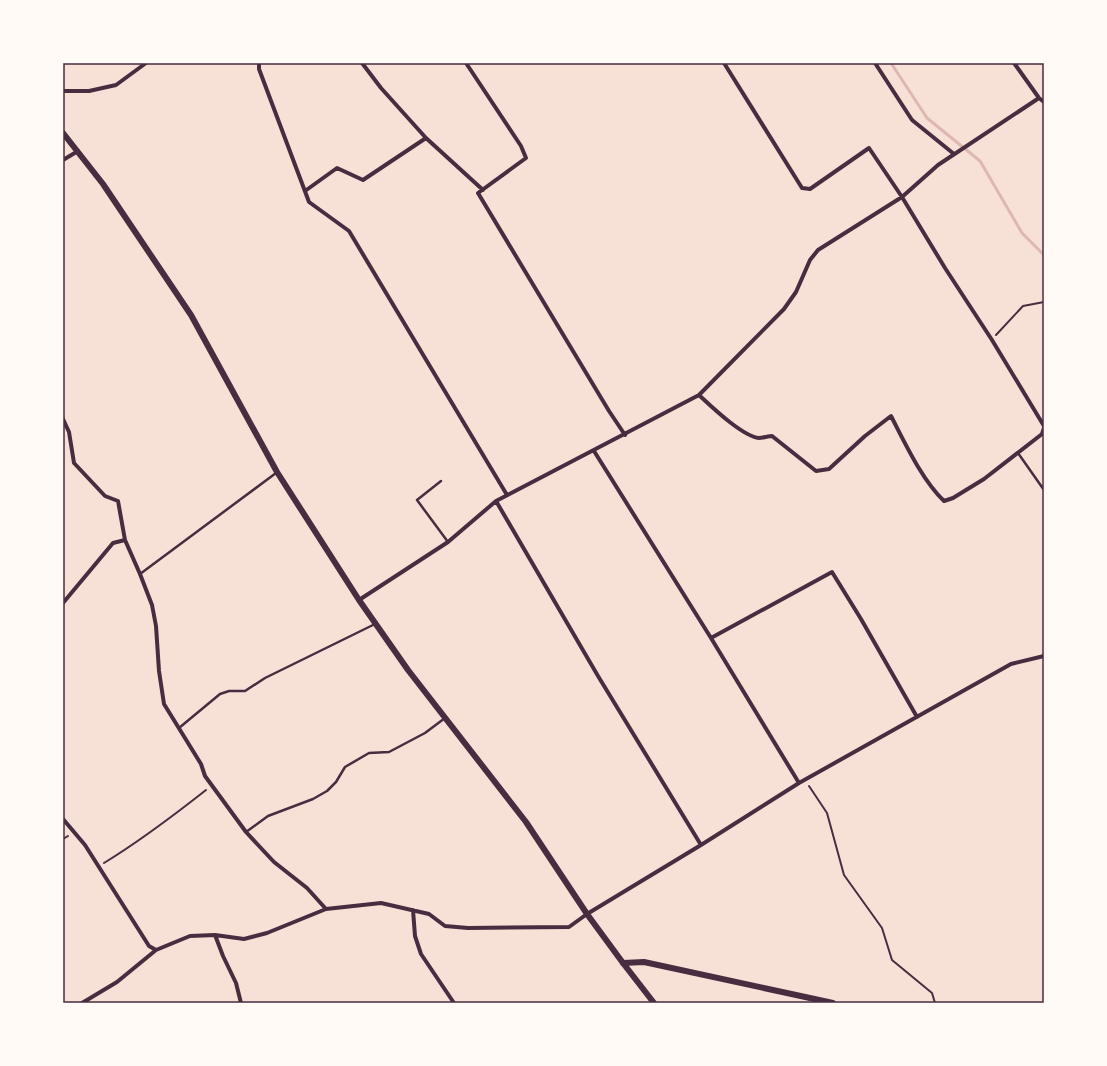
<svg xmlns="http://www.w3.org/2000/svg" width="1107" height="1066" font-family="'PT Sans',sans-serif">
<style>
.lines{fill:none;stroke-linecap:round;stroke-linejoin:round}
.stream{stroke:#dcb8b0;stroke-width:3}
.path{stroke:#4a2c40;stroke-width:2}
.service{stroke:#4a2c40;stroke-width:2.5}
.minor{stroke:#4a2c40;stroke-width:4}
.tertiary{stroke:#4a2c40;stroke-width:6}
.neatline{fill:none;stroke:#4a2c40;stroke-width:1.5}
</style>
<rect width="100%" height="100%" fill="#f7e1d7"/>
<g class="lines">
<path class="stream" d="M891,63L927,118L980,161L1022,233L1044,255"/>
<path class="path" d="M996,335L1023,306L1044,302
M809,786L827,813L844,875L882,928L892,960L932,993L935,1003
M63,839L68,836
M104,863C140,841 173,816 206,790"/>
<path class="service" d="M1018,453L1044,490
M441,481L417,500L448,542
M140,574L276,473
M179,728L220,694L229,691H245L265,678L375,624
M246,832L268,816L313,799L327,791L336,782L345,767L369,753L389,752L425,733L445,718"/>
<path class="minor" d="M259,63V69L309,202L349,231L507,495
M362,63L381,88L426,138L483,190
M466,63L521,146L526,158L478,193L609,411L625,435
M724,63L802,188L810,189L869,148L902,197L945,268L992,340L1044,426
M875,63L912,120L954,154
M1014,63L1039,98L1044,102
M63,91H89L116,85L146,63
M63,160L78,151
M305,191L337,168L363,180L426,138
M699,395C712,407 742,436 759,438C763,438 768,436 772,436L816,471L829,469L865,436L891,416C905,443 922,480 944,501L953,498L984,479L1042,434L1044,428
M63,419L69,432L74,463L105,496L118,501L125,540L140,574L152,605L156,626L159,671L164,704L201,764L205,776L246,832L274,862L307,888L326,909
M594,451L711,638L799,783
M359,600L448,542L496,501
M63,603L113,543L125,540
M711,638L832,572L861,619L917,717
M63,819L85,845L149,946L156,950
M701,845L598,676L496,501L699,395L784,309L796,292L810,260L818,250L902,197L938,165L1039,98
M413,910L415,936L421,954L454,1003
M215,935L223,956L236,983L241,1003
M82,1003L117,982L156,950L190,936L215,935L244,939L267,933L326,909L381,903L429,914L445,926L468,928L569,927L587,914L701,845L799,783L1011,664L1044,656"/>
<path class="tertiary" d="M63,133L103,184L191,315L277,472L359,600L408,670L526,822L587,914L623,963L654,1003
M623,963L644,962L833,1003"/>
</g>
<rect width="1107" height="1066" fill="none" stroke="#fffaf5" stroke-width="128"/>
<rect x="64" y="64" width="979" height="938" class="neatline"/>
</svg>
